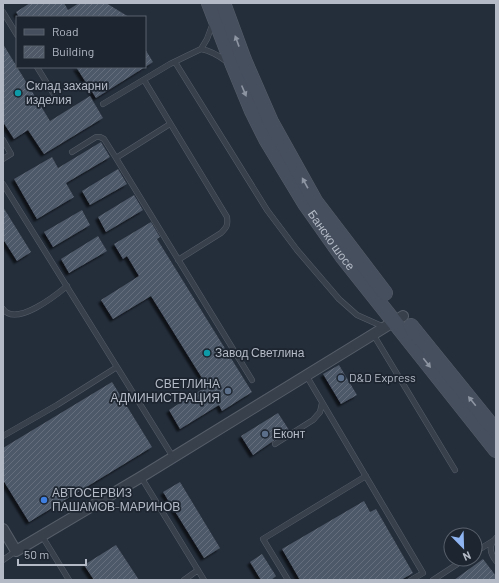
<svg xmlns="http://www.w3.org/2000/svg" width="499" height="583" font-family="Barlow,sans-serif">
<style>
.building{fill:url(#building-hatch);filter:url(#shadow)}
.lines{fill:none;stroke-linecap:round;stroke-linejoin:round}
.lane-casing{stroke:#565e69;stroke-width:6}
.street-casing{stroke:#565e69;stroke-width:12}
.secondary-casing{stroke:#565e69;stroke-width:16}
.lane{stroke:#38404b;stroke-width:5}
.street{stroke:#38404b;stroke-width:10}
.secondary{stroke:#464f5e;stroke-width:15}
.oneway{fill:#8e95a2}
.culture-dot{fill:#0f9aa8;stroke:#1d2530;stroke-width:1.5}
.service-dot{fill:#5c6f8a;stroke:#1d2530;stroke-width:1.5}
.shop-dot{fill:#3f7fe0;stroke:#1d2530;stroke-width:1.5}
.labels{text-anchor:middle;stroke-width:3.5;stroke-linejoin:round;paint-order:stroke}
.poi-label{font-size:12px;fill:#b4bbc7;stroke:#1d2530;text-anchor:start}
.street-label{font-size:12px;fill:#b4bbc7;stroke:#1d2530}
</style>
<defs>
<pattern id="building-hatch" width="6" height="6" patternUnits="userSpaceOnUse"><rect width="6" height="6" fill="#4e5867"/><path d="M-1 1l2-2M0 6l6-6M5 7l2-2" fill="none" stroke="#656e7b"/></pattern>
<filter id="shadow"><feDropShadow dx="-3" dy="3" stdDeviation="1" flood-color="#0009"/></filter>
</defs>
<rect width="100%" height="100%" fill="#242e3b"/>
<path class="building" d="M30,3H64L68,10L79,3H106L129,17H19L16,12Z
M3,44L50,121L90,96L103,118L44,154L28,130L14,139L3,122Z
M145,49L153,62L96,98L76,67H145Z
M101,142L110,157L66,183L74,197L37,219L14,179L52,157L58,168Z
M118,169L127,184L90,205L82,191Z
M134,195L143,210L106,232L98,217Z
M3,207L31,252L17,261L3,239Z
M82,210L90,225L53,247L44,232Z
M151,222L160,237L157,239L252,392L222,411L219,405L180,429L169,410L207,386L151,296L113,319L101,300L139,276L127,256L123,259L114,244Z
M98,236L107,251L69,273L61,259Z
M339,365L357,395L341,404L323,374Z
M112,382L152,447L29,522L3,480V448Z
M278,413L289,430L253,455L241,436Z
M180,482L220,548L204,558L163,492Z
M364,501L370,512L376,509L413,573L401,580H300L282,549Z
M116,545L139,580H94L84,565Z
M262,554L276,576L271,580H261L250,562Z
M483,559L496,576V580H454Z"/>
<g class="lines">
<g class="lane-casing">
<path id="lane" d="M3,12L17,35
M201,49C211,51 218,55 226,61
M175,62L267,210L297,250L339,299L357,315L384,327
M37,67L53,93
M144,80L227,217C228,225 227,227 221,233L178,260
M103,104L170,64L201,49L207,39L213,23
M170,124L116,158L252,380
M3,140L11,154L3,159
M72,152L96,137H100L104,139L116,158
M3,184L173,457
M3,309C16,327 55,296 67,286
M373,334L455,470
M306,375L423,573L411,580
M3,436L57,405L117,367
M275,444L313,420L320,412L322,403
M141,477L204,580
M42,536L69,580
M496,538C488,546 490,553 496,561
M475,552L493,541
M3,560L16,551
M184,580L198,570
M288,580L263,539L366,476
M433,580L465,559"/>
</g>
<g class="street-casing">
<path id="street" d="M3,529L16,551L141,477L403,316"/>
</g>
<g class="secondary-casing">
<g id="secondary">
<path id="s1" d="M209,3L233,65L252,111L266,139L306,205L342,256L496,450"/>
<path d="M223,3L244,60L271,122L315,201L385,293"/>
<path d="M411,326L496,431"/>
</g>
</g>
<use href="#lane" class="lane"/>
<use href="#street" class="street"/>
<use href="#secondary" class="secondary"/>
</g>
<defs><path id="oneway-solid" d="M-6-.8H1V-3.2L6.5 0L1 3.2V.8H-6Z"/></defs>
<g class="oneway">
<use href="#oneway-solid" transform="translate(237 41) rotate(-110)"/>
<use href="#oneway-solid" transform="translate(244 91) rotate(67)"/>
<use href="#oneway-solid" transform="translate(305 183) rotate(-119)"/>
<use href="#oneway-solid" transform="translate(427 363) rotate(52)"/>
<use href="#oneway-solid" transform="translate(472 401) rotate(-129)"/>
</g>
<g class="culture-dot">
<circle cx="18" cy="93" r="4"/>
<circle cx="207" cy="353" r="4"/>
</g>
<g class="service-dot">
<circle cx="341" cy="378" r="4"/>
<circle cx="228" cy="391" r="4"/>
<circle cx="265" cy="434" r="4"/>
</g>
<circle class="shop-dot" cx="44" cy="500" r="4"/>
<g class="labels">
<g class="poi-label">
<text x="26" y="90">Склад захарни<tspan x="26" dy="14">изделия</tspan></text>
<text x="215" y="357">Завод Светлина</text>
<text x="349" y="382">D&amp;D Express</text>
<text x="220" y="388" text-anchor="end">СВЕТЛИНА<tspan x="220" dy="14">АДМИНИСТРАЦИЯ</tspan></text>
<text x="273" y="438">Еконт</text>
<text x="52" y="497">АВТОСЕРВИЗ<tspan x="52" dy="14">ПАШАМОВ-МАРИНОВ</tspan></text>
</g>
<g class="street-label">
<text dy="4" stroke="none"><textPath href="#s1" startOffset="268">Банско шосе</textPath></text>
</g>
</g>
<rect width="499" height="583" fill="none" stroke="#b4bbc7" stroke-width="8"/>
<rect x="16" y="16" width="130" height="52" fill="#1d2530" stroke="#59616c"/>
<rect x="24" y="29" width="20" height="6" fill="#464f5e" stroke="#59616c"/>
<text x="52" y="36" font-size="12" fill="#b4bbc7">Road</text>
<rect x="24" y="46" width="20" height="12" fill="url(#building-hatch)" stroke="#59616c"/>
<text x="52" y="56" font-size="12" fill="#b4bbc7">Building</text>
<g transform="translate(463 547) rotate(157)"><circle r="19" fill="#1d2530" stroke="#59616c"/>
<path d="M0-3L7 15L0 10L-7 15Z" fill="#8eb5f1"/>
<text y="-6" font-size="11" font-weight="bold" text-anchor="middle" fill="#b4bbc7">N</text>
</g>
<path d="M18 559v6h68v-6" fill="none" stroke="#b4bbc7" stroke-width="2"/>
<text x="24" y="559" font-size="12" fill="#b4bbc7" stroke="#1d2530" stroke-width="3" paint-order="stroke">50 m</text>
</svg>
